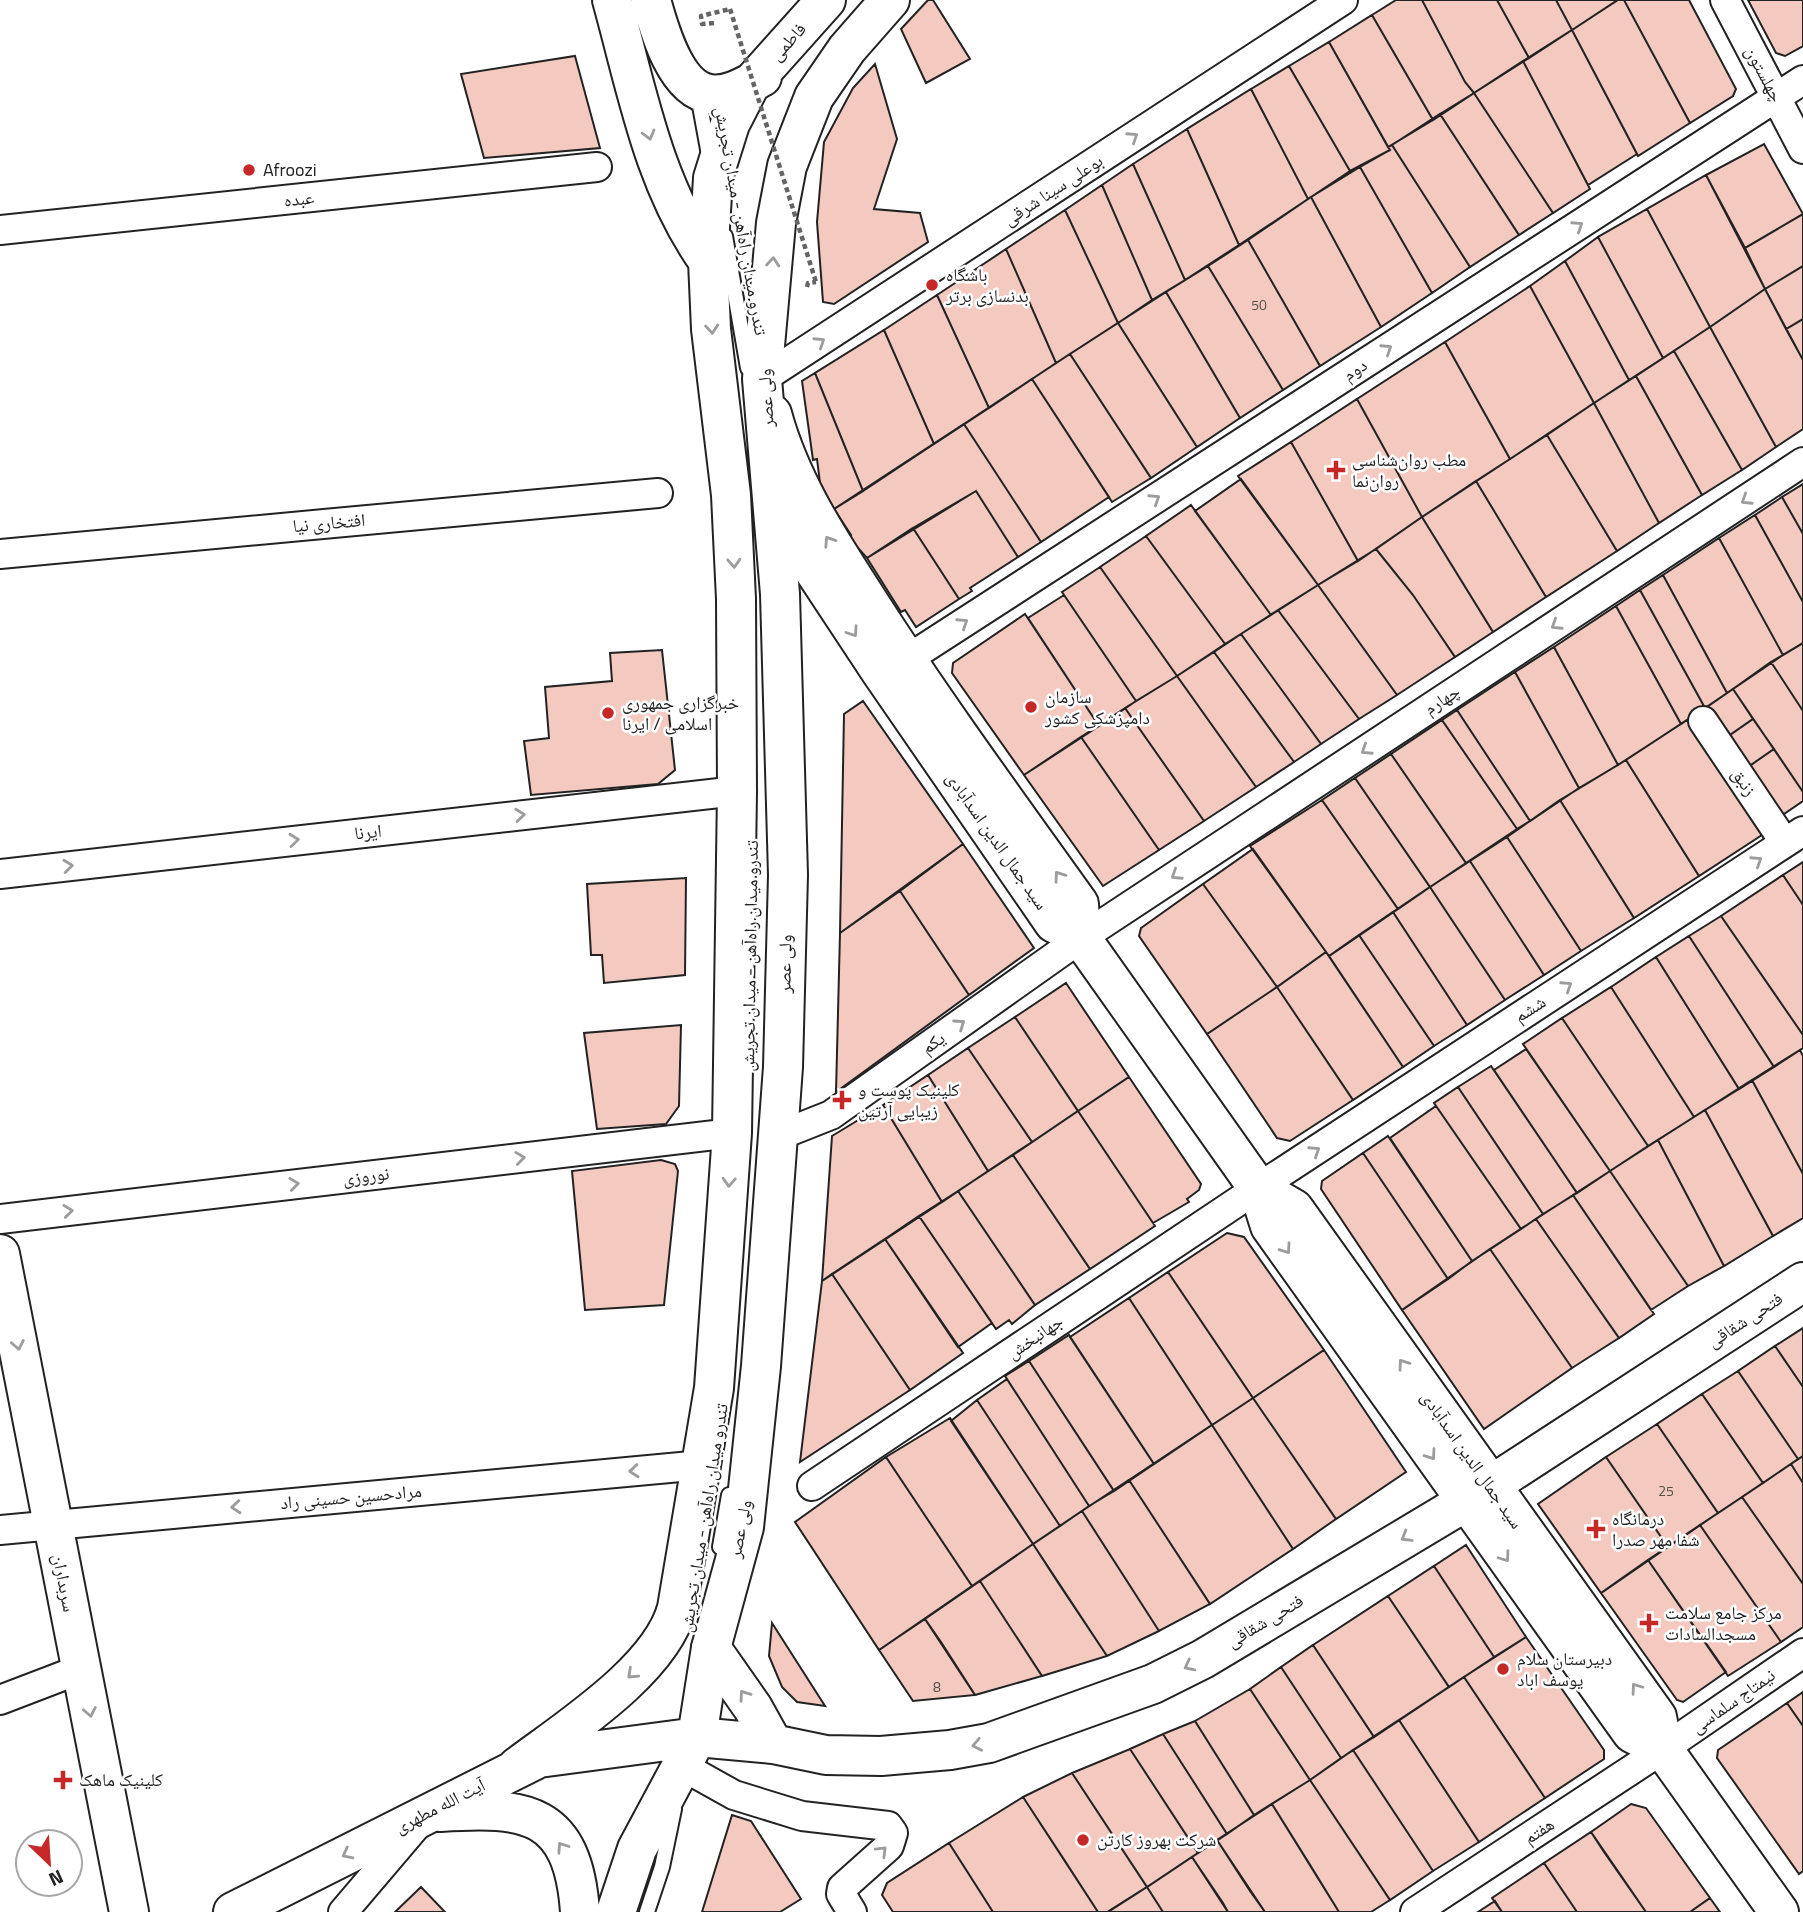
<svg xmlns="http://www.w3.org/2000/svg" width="1803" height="1912" font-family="'Titillium Web','Noto Naskh Arabic',sans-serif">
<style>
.building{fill:#f3c9c0;stroke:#222;stroke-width:2}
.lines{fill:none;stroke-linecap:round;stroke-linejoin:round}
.lane-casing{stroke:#222;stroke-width:18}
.street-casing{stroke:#222;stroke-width:32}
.secondary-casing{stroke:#222;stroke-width:42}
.primary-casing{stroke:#222;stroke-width:42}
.path{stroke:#646464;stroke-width:4.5;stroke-dasharray:5 3.5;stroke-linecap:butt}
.lane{stroke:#fff;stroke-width:14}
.street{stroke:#fff;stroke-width:28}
.secondary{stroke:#fff;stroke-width:38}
.primary{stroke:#fff;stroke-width:38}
.path-bridge{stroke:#646464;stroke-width:4.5;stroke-dasharray:5 3.5;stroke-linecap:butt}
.oneway{stroke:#9c9c9c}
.poi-dot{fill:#c62828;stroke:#fff;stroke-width:2.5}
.labels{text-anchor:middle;stroke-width:5;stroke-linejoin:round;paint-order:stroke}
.number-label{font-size:14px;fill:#564c4a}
.street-label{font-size:18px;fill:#222;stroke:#fff}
.poi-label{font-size:18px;fill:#222;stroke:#fff;text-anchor:start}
</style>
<rect width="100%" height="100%" fill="#fff"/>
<path class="building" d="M928,0H933L970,59L926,83L901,29Z
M1396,0H1422L1465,82L1474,93L1433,120L1372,15Z
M1422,0H1497L1529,58L1474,93L1465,82Z
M1497,0H1556L1572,30L1529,58Z
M1556,0H1615L1616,1L1572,30Z
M1624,0H1689L1736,89L1733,96L1690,123Z
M1624,0L1690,123L1638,156L1572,30L1618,0Z
M1748,0H1803V46L1785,56L1776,53Z
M1372,15L1433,120L1388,147L1329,42Z
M1572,30L1637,154L1588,185L1523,61Z
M1329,42L1390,150L1350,171L1289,66Z
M575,56L600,148L484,158L461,74Z
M1523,61L1590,189L1553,213L1474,93Z
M875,64L897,139L874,209L920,213L928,242L834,304L823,302L817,222L824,142L853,88Z
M1289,66L1350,171L1308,199L1251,89Z
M1251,89L1308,199L1239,245L1187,129Z
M1474,93L1553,213L1519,235L1440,114Z
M1440,114L1519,235L1470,267L1392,145Z
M1187,129L1239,245L1185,280L1133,164Z
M1764,144L1803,214L1745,248L1706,175Z
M1392,145L1470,267L1432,293L1360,167L1390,150L1388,147Z
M1133,164L1185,280L1152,300L1102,185Z
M1360,167L1432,293L1381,327L1311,197Z
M1706,175L1765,289L1710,327L1647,209Z
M1102,185L1152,300L1118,323L1065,210Z
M1311,197L1381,327L1320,366L1248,240Z
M1647,209L1710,327L1663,358L1598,237Z
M1065,210L1118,323L1056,363L1006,249Z
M1803,214V266L1765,289L1745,248Z
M1598,237L1663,358L1629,380L1565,261Z
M1248,240L1320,366L1283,390L1208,266Z
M1006,249L1056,363L989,408L937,295Z
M1565,261L1629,380L1594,403L1530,286Z
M1208,266L1283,390L1240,418L1166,292Z
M1803,266V319L1786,329L1765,289Z
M1530,286L1594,403L1510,459L1445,342Z
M1765,289L1803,360V429L1776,447L1710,327Z
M1166,292L1240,418L1197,447L1118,323Z
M937,295L989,408L934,444L884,330Z
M1803,319V360L1786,329Z
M1118,323L1197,447L1151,478L1070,354Z
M1710,327L1776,447L1742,470L1674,351Z
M884,330L934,444L863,491L815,373Z
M1445,342L1510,459L1422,517L1357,399Z
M1674,351L1742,470L1702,495L1636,376Z
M1070,354L1151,478L1112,502L1032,379Z
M815,373L863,491L834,509L818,484L820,483L817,459L813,460L802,381Z
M1636,376L1702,495L1659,523L1594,403Z
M1032,379L1109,497L1041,542L964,424Z
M1357,399L1422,517L1358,561L1291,442Z
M1594,403L1659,523L1617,551L1547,435Z
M964,424L1041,542L1018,557L976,491L867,558L848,537L851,535L834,509Z
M1547,435L1617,551L1546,597L1476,481Z
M1291,442L1358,561L1318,585L1238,476Z
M1241,479L1318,585L1271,615L1195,511Z
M1476,481L1546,597L1493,632L1422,517Z
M1803,484V534L1782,497Z
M976,491L1018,557L970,588L972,591L959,599L913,528Z
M1782,497L1803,534V602L1755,515Z
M1191,505L1271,615L1225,644L1146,536Z
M1755,515L1803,602V643L1783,655L1719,538Z
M1422,517L1493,632L1455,657L1413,595L1376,549Z
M913,528L959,599L916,627L905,610L901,612L867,558Z
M1146,536L1225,644L1177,676L1100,567Z
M1719,538L1783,655L1727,693L1663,575Z
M1376,549L1413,595L1455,657L1397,695L1318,585Z
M1100,567L1177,676L1136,701L1062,592Z
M1663,575L1727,693L1705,708L1640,590Z
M1318,585L1397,695L1359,719L1278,610Z
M1640,590L1705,708L1681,724L1616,606Z
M1064,595L1136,701L1099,726L1028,618Z
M1616,606L1681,724L1618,765L1554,647Z
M1278,610L1359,719L1321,744L1241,634Z
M1025,614L1099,726L1024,775L952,673L953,663Z
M1241,634L1321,744L1294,762L1214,652Z
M1803,643V711L1771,662Z
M1554,647L1618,765L1579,788L1515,672Z
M662,650L675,770L658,784L531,795L524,741L549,738L545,687L612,681L610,653Z
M1214,652L1294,762L1256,787L1177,676Z
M1771,662L1803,711V792L1733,689Z
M1515,672L1579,788L1530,821L1457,710Z
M1177,676L1256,787L1204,821L1125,708Z
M1733,689L1753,719L1727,737L1707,707Z
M863,701L963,844L840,933L844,714Z
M1125,708L1204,821L1159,850L1081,737Z
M1457,710L1530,821L1517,829L1442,720Z
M1753,719L1774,749L1748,767L1727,737Z
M1442,720L1517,829L1466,863L1391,754Z
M1687,720L1762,835L1699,876L1626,760Z
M1081,737L1159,850L1103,886L1024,775Z
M1774,749L1803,792V801L1781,816L1748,767Z
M1391,754L1466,863L1430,887L1355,778Z
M1626,760L1699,876L1634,918L1560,800Z
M1355,778L1430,887L1398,909L1322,800Z
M1322,800L1398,909L1329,956L1250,846Z
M1560,800L1634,918L1581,951L1507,837Z
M1507,837L1581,951L1544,975L1470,861Z
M963,844L1034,948L969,995L900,891Z
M1253,849L1326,952L1277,987L1203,884Z
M1470,861L1544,975L1505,1000L1430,887Z
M1803,862V905L1783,875Z
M1783,875L1803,905V1035L1721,916Z
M686,878L685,975L604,983L602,955H591L587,884Z
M1203,884L1277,987L1207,1034L1139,936L1141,928Z
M1430,887L1505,1000L1467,1025L1393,912Z
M900,891L969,995L836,1092L840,933Z
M1393,912L1467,1025L1434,1046L1359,935Z
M1721,916L1803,1035V1048L1774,1067L1689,936Z
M1359,935L1434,1046L1403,1067L1329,956Z
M1689,936L1774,1067L1739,1089L1656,957Z
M1326,952L1403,1067L1353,1100L1277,987Z
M1656,957L1739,1089L1694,1117L1611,987Z
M1066,983L1129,1077L1078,1111L1015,1017Z
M1277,987L1353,1100L1290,1141L1277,1138L1207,1034Z
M1611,987L1694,1117L1648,1146L1562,1018Z
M1015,1017L1078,1111L1032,1142L968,1048Z
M1562,1018L1648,1146L1610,1171L1523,1044Z
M681,1025L679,1106L666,1124L597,1129L584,1033Z
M968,1048L1032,1142L988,1171L928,1075Z
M1526,1049L1610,1171L1577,1193L1494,1070Z
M1800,1050L1803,1056V1174L1752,1080Z
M1491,1066L1577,1193L1543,1214L1458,1087Z
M928,1075L988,1171L942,1202L883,1105Z
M1129,1077L1201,1184L1199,1190L1187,1199L1189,1202L1153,1223L1078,1111Z
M1752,1080L1803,1174V1218L1773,1236L1705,1110Z
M1458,1087L1543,1214L1521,1229L1434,1103Z
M883,1105L942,1202L822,1281L832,1136Z
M1436,1106L1521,1229L1472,1261L1390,1138Z
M1705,1110L1773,1236L1724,1266L1658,1140Z
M1078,1111L1155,1226L1090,1269L1013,1155Z
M1388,1136L1472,1261L1448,1279L1363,1153Z
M1658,1140L1724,1266L1688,1286L1610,1171Z
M1363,1153L1448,1279L1402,1310L1321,1189L1322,1181Z
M1013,1155L1090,1269L1035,1305L958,1191Z
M661,1160L675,1164L678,1171L664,1305L585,1310L572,1171Z
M1610,1171L1688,1286L1651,1310L1573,1195Z
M958,1191L1035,1305L1012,1324L1009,1320L996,1329L919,1216Z
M1573,1195L1654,1314L1619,1338L1536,1219Z
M919,1216L992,1323L958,1347L885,1239Z
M1536,1219L1619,1338L1572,1368L1490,1249Z
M1227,1233L1244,1237L1324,1350L1253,1398L1168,1272Z
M885,1239L963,1353L910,1390L832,1274Z
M1490,1249L1572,1368L1484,1429L1402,1310Z
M1168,1272L1253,1398L1212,1425L1129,1298Z
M832,1274L910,1390L800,1462L822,1281Z
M1129,1298L1212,1425L1154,1464L1070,1337Z
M1803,1328V1387L1775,1346Z
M1069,1335L1154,1464L1114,1491L1029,1361Z
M1775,1346L1803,1387V1456L1798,1459L1738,1371Z
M1324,1350L1406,1472L1336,1519L1253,1398Z
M1029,1361L1114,1491L1089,1506L1005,1376Z
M1738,1371L1798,1459L1763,1483L1702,1394Z
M1007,1379L1089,1506L1060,1526L977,1400Z
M1702,1394L1763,1483L1718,1513L1657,1424Z
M1253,1398L1336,1519L1293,1549L1212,1425Z
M977,1400L1060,1526L1033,1544L951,1421Z
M950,1418L1033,1544L972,1586L886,1457Z
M1657,1424L1718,1513L1668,1547L1606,1457Z
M1212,1425L1293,1549L1210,1604L1129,1480Z
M1803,1456V1483L1791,1464Z
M886,1457L972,1586L879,1650L795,1522Z
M1606,1457L1668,1547L1601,1593L1538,1504Z
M1791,1464L1803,1483V1584L1742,1497Z
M1129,1480L1210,1604L1159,1631L1082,1511Z
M1742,1497L1803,1584V1627L1781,1642L1700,1525Z
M1082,1511L1159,1631L1107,1656L1033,1544Z
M1700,1525L1781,1642L1728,1676L1648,1560Z
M1033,1544L1057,1581L1107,1656L1042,1676L980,1581Z
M1466,1545L1526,1637L1494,1657L1434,1566Z
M1648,1560L1726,1672L1683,1702L1677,1700L1601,1593Z
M1434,1566L1494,1657L1449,1687L1388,1596Z
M980,1581L1042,1676L975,1695L925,1619Z
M1388,1596L1449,1687L1374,1737L1313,1645Z
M925,1619L941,1642L975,1695L913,1701L879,1650Z
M772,1623L825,1706L797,1702L782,1687L769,1656Z
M1526,1637L1604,1750V1759L1545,1798L1464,1677Z
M1313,1645L1374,1737L1341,1758L1281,1667Z
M1281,1667L1341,1758L1310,1780L1250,1689Z
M1464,1677L1545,1798L1479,1842L1399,1720Z
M1250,1689L1310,1780L1254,1815L1195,1721Z
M1803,1692V1726L1787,1703Z
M1787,1703L1803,1726V1871L1799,1874L1717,1758L1718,1750Z
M1399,1720L1479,1842L1433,1871L1353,1750Z
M1195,1721L1254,1815L1227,1834L1163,1734Z
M1163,1734L1227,1834L1198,1853L1130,1749Z
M1130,1749L1198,1853L1147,1887L1072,1773Z
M1353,1750L1433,1871L1390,1900L1310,1780Z
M1072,1773L1147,1887L1108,1912H1098L1023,1797Z
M1310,1780L1390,1900L1371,1912H1339L1272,1804Z
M1023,1797L1065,1861L1098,1912H993L949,1843Z
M1272,1804L1312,1868L1339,1912H1265L1217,1840Z
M1631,1804L1646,1808L1710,1898L1690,1912H1646L1591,1832Z
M732,1815L751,1821L801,1899L780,1912H702Z
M1591,1832L1604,1852L1646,1912H1577L1544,1863Z
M1217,1840L1250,1891L1265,1912H1228L1192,1857Z
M949,1843L993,1912H893L882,1895L887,1883Z
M1192,1857L1223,1903L1228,1912H1163L1147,1887Z
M1544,1863L1577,1912H1502L1492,1898Z
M421,1887L445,1912H395Z
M1147,1887L1163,1912H1110L1109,1911Z
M1710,1898L1720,1912H1690Z
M1495,1901L1502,1912H1478L1481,1910Z"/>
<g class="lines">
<g class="lane-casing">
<path id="lane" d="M698,95L709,155
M725,236L748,368
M720,1547L729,1495
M647,1912L662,1867L674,1809"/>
</g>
<g class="street-casing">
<path id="street" d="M1725,0L1803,149
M0,230L597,167
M762,379L1343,0
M0,554L658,493
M906,660L1803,80
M1703,721L1785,843
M0,874L737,791
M778,1136L831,1115L1081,938L1803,462
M0,1219L732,1133
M812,1486L1258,1188L1803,831
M0,1530L702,1465
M0,1700L81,1669
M682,1766L734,1795L802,1816L888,1826L893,1833L889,1846L842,1888L841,1894L852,1912
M343,1912L417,1825
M1415,1912L1663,1749L1803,1653"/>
</g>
<g class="secondary-casing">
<path id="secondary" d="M772,414C791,485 833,546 872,607C937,708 1009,806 1079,904L1081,938
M776,513L881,672L1054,923L1081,938L1258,1188L1270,1226L1632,1733L1663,1749
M1258,1188L1294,1209L1657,1717L1663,1749L1779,1912
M0,1254L129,1912
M711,1648L753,1708L773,1744
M697,1737L773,1744L826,1755L881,1756L950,1750L989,1743L1153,1684L1203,1659L1465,1502L1803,1282"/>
</g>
<g class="primary-casing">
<path id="primary" d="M612,0C637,90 653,184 708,261
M651,0C659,29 675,89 710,94C728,97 747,85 762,77
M517,1767C566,1730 661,1670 677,1608L714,1388L732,1133L737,791L736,599L731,495L711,329L708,261L713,178L730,124L750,85L826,0
M440,1812C527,1806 573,1812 580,1912
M233,1912L539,1758L697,1737
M616,1912L637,1849L697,1737L711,1648L744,1527L761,1366L783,1067L788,875L780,594L762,379L776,223L787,166L814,97L847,49L890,0"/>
</g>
<path class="path" d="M714,23L702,24L701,16L730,9
M807,287L808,283L816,282"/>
<use href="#lane" class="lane"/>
<use href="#street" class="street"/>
<use href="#secondary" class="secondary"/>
<use href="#primary" class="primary"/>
<path class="path-bridge" d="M730,9L816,282"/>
</g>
<defs><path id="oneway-chevron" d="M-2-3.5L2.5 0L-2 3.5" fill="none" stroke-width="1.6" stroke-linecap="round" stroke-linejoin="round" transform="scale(1.75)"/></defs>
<g class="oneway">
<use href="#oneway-chevron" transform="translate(649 135) rotate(75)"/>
<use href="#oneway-chevron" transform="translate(1133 137) rotate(-33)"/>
<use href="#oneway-chevron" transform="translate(1578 226) rotate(-33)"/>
<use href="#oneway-chevron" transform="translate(773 262) rotate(-85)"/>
<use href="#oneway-chevron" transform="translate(712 329) rotate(85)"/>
<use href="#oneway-chevron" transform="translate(820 342) rotate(-33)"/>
<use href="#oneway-chevron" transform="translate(1387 349) rotate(-33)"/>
<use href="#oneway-chevron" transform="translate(1155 499) rotate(-33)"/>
<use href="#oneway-chevron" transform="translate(1746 500) rotate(147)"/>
<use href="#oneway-chevron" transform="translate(829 541) rotate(-123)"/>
<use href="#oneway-chevron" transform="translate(734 563) rotate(87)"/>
<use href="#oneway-chevron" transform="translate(963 623) rotate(-33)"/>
<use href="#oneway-chevron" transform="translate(1556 625) rotate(147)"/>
<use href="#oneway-chevron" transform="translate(853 632) rotate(56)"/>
<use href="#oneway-chevron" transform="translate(1366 750) rotate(147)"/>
<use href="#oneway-chevron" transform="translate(520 815) rotate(-6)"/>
<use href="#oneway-chevron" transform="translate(294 840) rotate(-6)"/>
<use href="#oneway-chevron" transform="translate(1757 861) rotate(-33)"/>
<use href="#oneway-chevron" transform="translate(68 866) rotate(-6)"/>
<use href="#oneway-chevron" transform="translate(1176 875) rotate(147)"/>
<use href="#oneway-chevron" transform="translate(1059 876) rotate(-125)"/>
<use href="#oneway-chevron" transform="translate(1567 986) rotate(-33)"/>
<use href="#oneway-chevron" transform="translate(960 1024) rotate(-35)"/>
<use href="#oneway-chevron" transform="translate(1315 1151) rotate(-33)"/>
<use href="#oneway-chevron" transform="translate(520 1158) rotate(-7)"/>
<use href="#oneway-chevron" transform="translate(729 1182) rotate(93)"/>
<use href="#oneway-chevron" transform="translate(294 1184) rotate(-7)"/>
<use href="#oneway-chevron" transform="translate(68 1211) rotate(-7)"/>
<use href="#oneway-chevron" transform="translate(1286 1249) rotate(55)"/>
<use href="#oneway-chevron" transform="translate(18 1345) rotate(79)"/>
<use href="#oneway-chevron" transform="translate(1403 1364) rotate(-125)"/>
<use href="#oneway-chevron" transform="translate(1431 1455) rotate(55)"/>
<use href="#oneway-chevron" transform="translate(634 1471) rotate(175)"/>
<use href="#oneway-chevron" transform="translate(236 1507) rotate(175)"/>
<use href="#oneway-chevron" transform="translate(1406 1537) rotate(149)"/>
<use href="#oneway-chevron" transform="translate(1505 1557) rotate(54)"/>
<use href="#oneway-chevron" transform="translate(1189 1666) rotate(153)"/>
<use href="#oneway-chevron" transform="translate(632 1674) rotate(137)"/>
<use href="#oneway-chevron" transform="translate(1636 1688) rotate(-126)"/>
<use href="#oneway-chevron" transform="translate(744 1695) rotate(-125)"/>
<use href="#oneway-chevron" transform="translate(90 1712) rotate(79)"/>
<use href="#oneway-chevron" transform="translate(977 1745) rotate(169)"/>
<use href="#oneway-chevron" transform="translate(562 1847) rotate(-124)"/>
<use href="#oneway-chevron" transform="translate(882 1851) rotate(-45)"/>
<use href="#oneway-chevron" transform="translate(347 1854) rotate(153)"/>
</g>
<g class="poi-dot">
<circle cx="249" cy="170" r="7"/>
<circle cx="932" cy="285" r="7"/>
<path d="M1332.5 459.5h7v7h7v7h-7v7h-7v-7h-7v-7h7z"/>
<circle cx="1031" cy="707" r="7"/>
<circle cx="608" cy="713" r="7"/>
<path d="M838.5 1089.5h7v7h7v7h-7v7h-7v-7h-7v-7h7z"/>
<path d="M1592.5 1518.5h7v7h7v7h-7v7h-7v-7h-7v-7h7z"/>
<path d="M1645.5 1612.5h7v7h7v7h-7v7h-7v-7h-7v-7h7z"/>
<circle cx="1503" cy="1669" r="7"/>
<path d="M59.5 1769.5h7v7h7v7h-7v7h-7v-7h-7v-7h7z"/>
<circle cx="1083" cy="1840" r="7"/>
</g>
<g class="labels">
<g class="number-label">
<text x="1259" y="310">50</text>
<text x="1666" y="1496">25</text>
<text x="937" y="1692">8</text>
</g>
<g class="street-label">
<text transform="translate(788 42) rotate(-48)" y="6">فاطمی</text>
<text transform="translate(1764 74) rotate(62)" y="6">چهلستون</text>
<text transform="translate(1053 190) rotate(-33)" y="6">بوعلی سینا شرقی</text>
<text transform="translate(299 199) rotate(-6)" y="6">عبده</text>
<text transform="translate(741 221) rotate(80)" y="6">تندرو میدان راه‌آهن - میدان تجریش</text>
<text transform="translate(1355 370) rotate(-33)" y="6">دوم</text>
<text transform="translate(766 398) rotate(-93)" y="6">ولی عصر</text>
<text transform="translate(329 523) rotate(-5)" y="6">افتخاری نیا</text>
<text transform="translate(1442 700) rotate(-33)" y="6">چهارم</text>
<text transform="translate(1744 782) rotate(56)" y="6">زنبق</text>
<text transform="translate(368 832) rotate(-6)" y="6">ايرنا</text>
<text transform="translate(997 841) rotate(55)" y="6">سید جمال الدین اسدآبادی</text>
<text transform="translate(750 956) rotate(-89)" y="6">تندرو میدان راه‌آهن - میدان تجریش</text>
<text transform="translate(785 964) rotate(-89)" y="6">ولی عصر</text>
<text transform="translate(1530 1009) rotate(-33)" y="6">ششم</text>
<text transform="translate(933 1043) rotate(-35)" y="6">یکم</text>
<text transform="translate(366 1176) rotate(-7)" y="6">نوروزی</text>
<text transform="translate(1745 1320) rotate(-33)" y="6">فتحی شقاقی</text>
<text transform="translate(1035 1337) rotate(-34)" y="6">جهانبخش</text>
<text transform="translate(1472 1460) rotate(55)" y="6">سید جمال الدین اسدآبادی</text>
<text transform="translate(351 1497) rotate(-5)" y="6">مرادحسین حسینی راد</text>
<text transform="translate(704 1518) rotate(-81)" y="6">تندرو میدان راه‌آهن - میدان تجریش</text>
<text transform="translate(740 1529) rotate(-79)" y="6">ولی عصر</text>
<text transform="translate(64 1583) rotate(79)" y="6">سربداران</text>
<text transform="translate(1265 1621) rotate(-31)" y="6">فتحی شقاقی</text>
<text transform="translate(1733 1701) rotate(-35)" y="6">نیمتاج سلماسی</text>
<text transform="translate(440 1806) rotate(-27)" y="6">آیت الله مطهری</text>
<text transform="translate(1539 1831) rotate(-33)" y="6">هفتم</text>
</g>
<g class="poi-label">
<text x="263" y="176">Afroozi</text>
<text x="946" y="281">باشگاه<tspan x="946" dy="21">بدنسازی برتر</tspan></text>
<text x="1352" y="466">مطب روان‌شناسی<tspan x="1352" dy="21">روان‌نما</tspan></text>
<text x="1045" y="703">سازمان<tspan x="1045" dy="21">دامپزشکی کشور</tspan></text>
<text x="622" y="709">خبرگزاری جمهوری<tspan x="622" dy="21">اسلامی / ایرنا</tspan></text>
<text x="858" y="1096">کلینیک پوست و<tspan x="858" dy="21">زیبایی آرتین</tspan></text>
<text x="1612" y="1525">درمانگاه<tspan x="1612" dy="21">شفا مهر صدرا</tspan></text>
<text x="1665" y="1619">مرکز جامع سلامت<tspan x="1665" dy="21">مسجدالسادات</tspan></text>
<text x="1517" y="1665">دبیرستان سلام<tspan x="1517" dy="21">یوسف اباد</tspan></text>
<text x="79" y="1786">کلینیک ماهک</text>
<text x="1097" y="1846">شرکت بهروز کارتن</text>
</g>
</g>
<g transform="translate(49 1863) rotate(155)"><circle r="33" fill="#ffffff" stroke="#a7a7a7" stroke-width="2"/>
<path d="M0-5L12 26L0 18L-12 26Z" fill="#c62828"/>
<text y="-10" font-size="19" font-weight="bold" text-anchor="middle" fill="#222222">N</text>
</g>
</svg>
